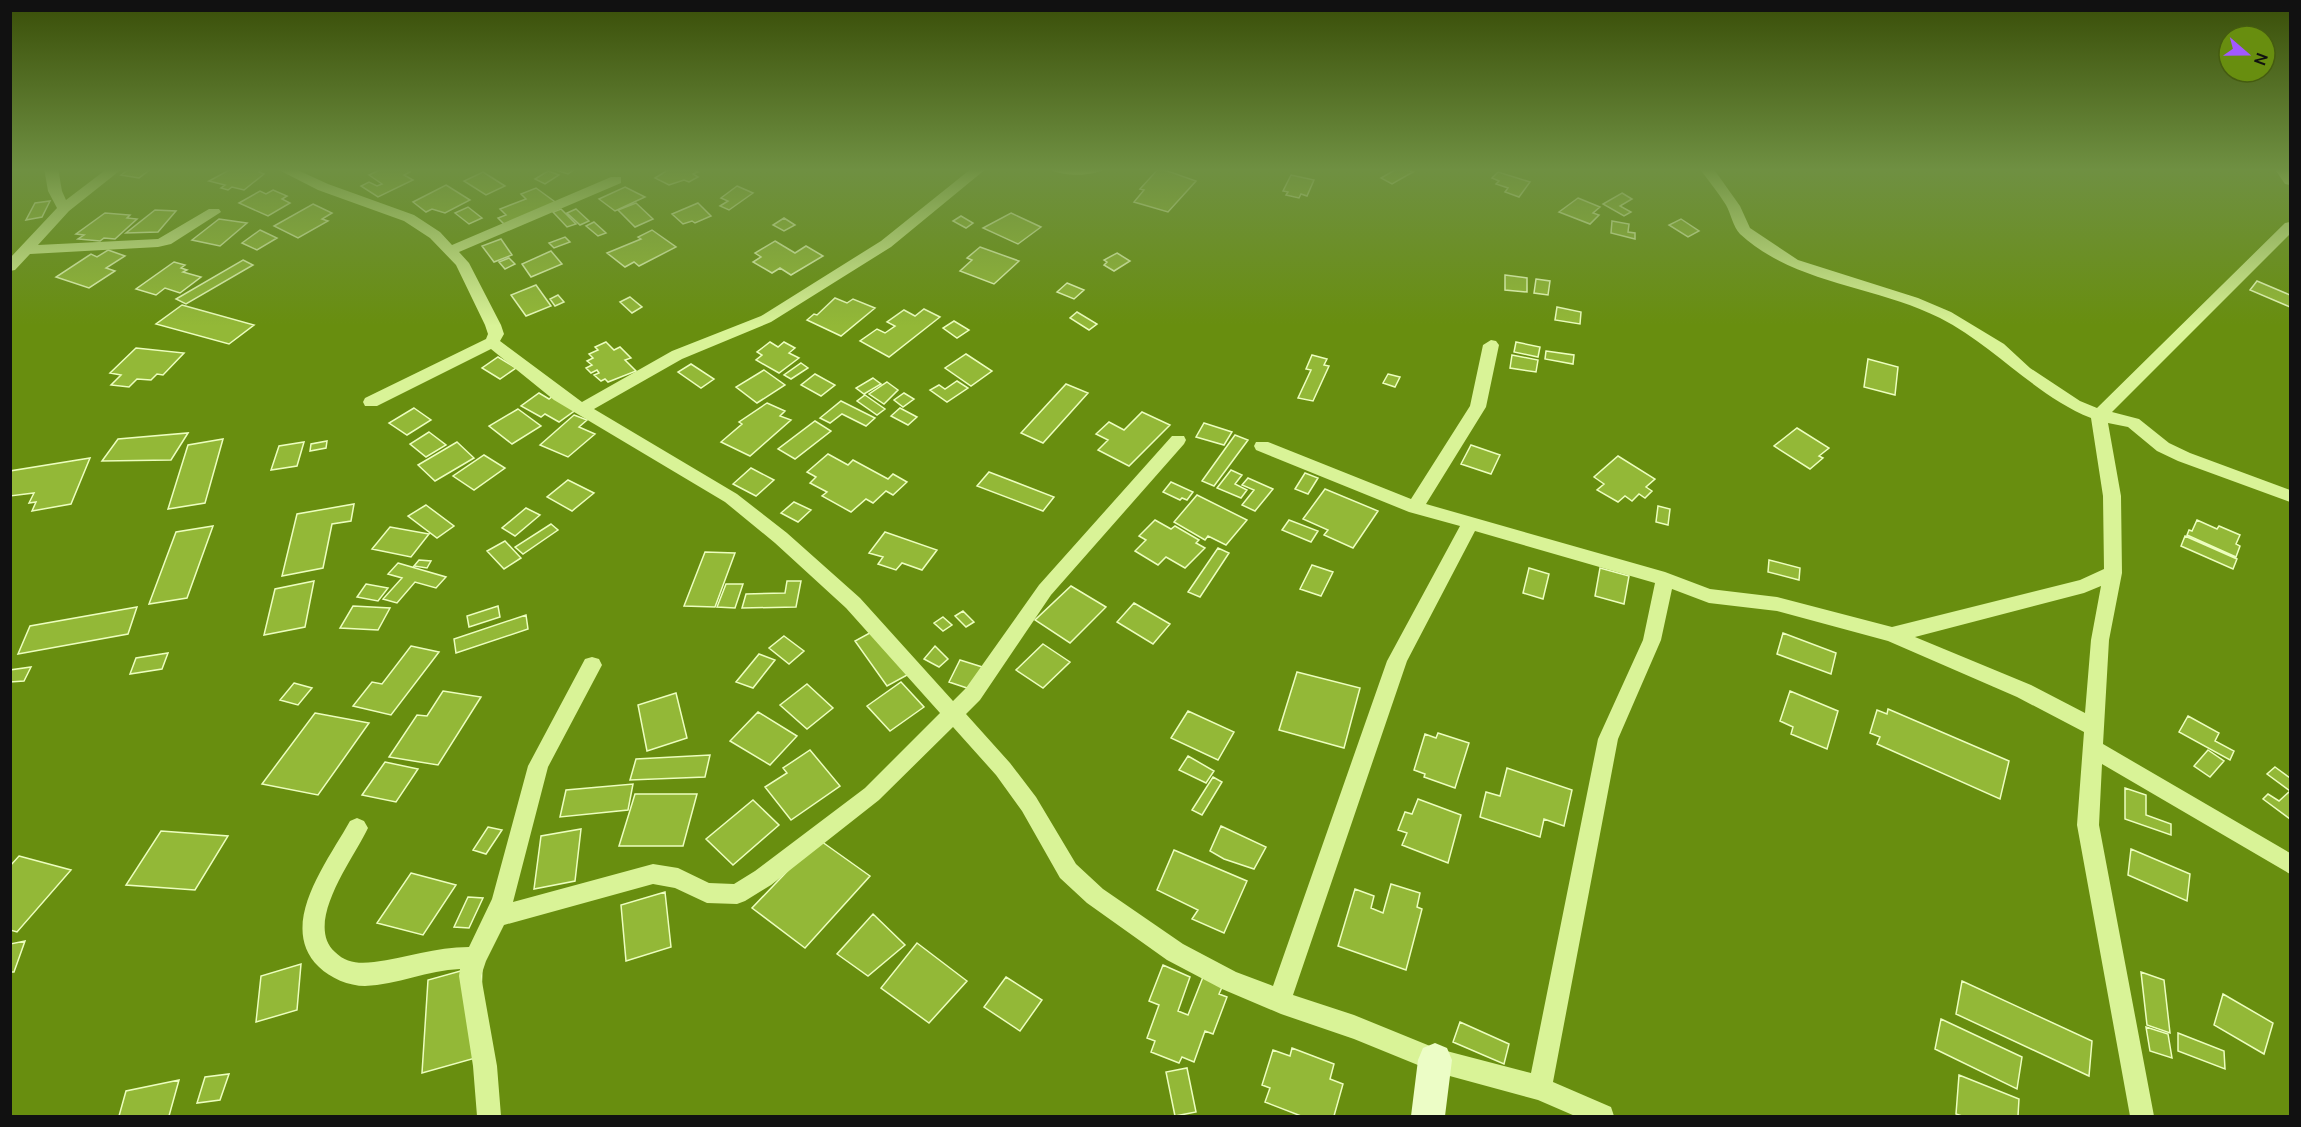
<svg xmlns="http://www.w3.org/2000/svg" width="2301" height="1127" font-family="Manrope,sans-serif">
<style>
.building{fill:#93b837;stroke:#ecfebe;stroke-width:1.5}
.lines{fill:none;stroke-linecap:round;stroke-linejoin:round}
.street{fill:#d9f397;fill-rule:evenodd}
.secondary{fill:#ecfdc6;fill-rule:evenodd}
</style>
<rect width="100%" height="100%" fill="#688e0f"/>
<path class="building" d="M131,168H152L139,178L121,175Z
M233,168H263L259,172L264,174L244,190L232,187L228,190L221,188L225,185L209,181Z
M384,168L398,170L404,168L410,172L404,175L413,180L378,197L361,186L369,182L377,186L382,184L369,175Z
M549,168H576L568,174Z
M671,168H690L698,172L693,174L698,177L689,182L684,180L669,185L655,178Z
M1159,168L1196,181L1168,212L1134,202L1144,190L1140,189Z
M1398,168L1413,172L1392,184L1381,178Z
M548,171L559,175L545,184L535,179Z
M483,172L505,186L486,195L464,181Z
M1498,172L1530,182L1519,197L1505,192L1508,188L1496,184L1499,181L1492,178Z
M1291,175L1314,180L1307,196L1301,194L1299,198L1286,195L1288,192L1283,191Z
M446,185L470,200L445,213L432,209L426,212L413,202Z
M737,186L753,193L729,210L720,206L728,201L721,198Z
M625,187L645,197L615,211L599,199Z
M536,188L558,204L506,226L498,218L506,215L500,209L526,199L521,194Z
M273,190L287,196L282,199L290,203L268,216L239,203L260,191L266,194Z
M1622,193L1632,199L1620,206L1631,212L1624,216L1603,204Z
M1578,198L1600,207L1593,213L1599,215L1590,224L1559,212Z
M50,201L42,217L26,220L35,203Z
M636,203L653,219L635,227L618,210Z
M698,203L711,216L695,223L692,221L683,224L672,214Z
M313,204L332,213L322,219L328,221L298,238L274,226Z
M468,207L482,218L469,224L455,213Z
M561,209L576,224L567,227L553,212Z
M576,209L589,221L580,225L567,213Z
M155,210L176,211L158,232L126,233Z
M105,213L130,215L127,218L137,219L115,239L104,238L100,241L78,239L84,235L76,234Z
M1011,213L1041,227L1018,244L983,228Z
M961,216L973,223L966,228L953,221Z
M784,218L795,225L784,231L773,225Z
M219,219L247,223L220,246L192,240Z
M1681,219L1699,231L1688,237L1669,225Z
M1612,221L1629,224L1628,232L1635,233V239L1611,233Z
M594,222L606,233L598,236L586,226Z
M260,230L277,238L257,250L242,243Z
M652,230L676,247L639,266L634,262L625,267L607,253L641,239L638,237Z
M565,237L570,242L554,248L549,243Z
M501,239L512,255L494,262L482,246Z
M775,241L795,253L806,246L823,256L791,275L780,268L772,273L753,262L761,257L755,253Z
M980,247L1019,261L994,284L960,271L972,260L967,258Z
M108,250L125,256L106,268L115,271L89,288L56,277L91,254L97,257Z
M551,251L562,264L531,277L522,264Z
M1117,253L1130,261L1114,271L1104,265L1107,262L1104,260Z
M509,258L515,264L505,269L499,262Z
M243,260L253,265L186,304L176,299Z
M174,262L185,265L181,268L187,270L183,272L201,277L180,293L165,288L156,295L136,289Z
M1505,275L1527,278V292L1505,290Z
M1536,279L1550,281L1548,295L1534,293Z
M2257,281L2290,295V307L2250,290Z
M1067,283L1084,290L1074,299L1057,292Z
M536,285L551,306L526,316L511,295Z
M558,295L564,302L555,306L550,299Z
M630,297L642,307L632,313L620,302Z
M835,298L847,303L853,299L875,308L841,336L807,320L814,314L817,315Z
M182,305L254,325L229,344L156,324Z
M1557,307L1581,312L1580,324L1555,320Z
M924,309L940,317L889,357L860,341L877,329L885,333L895,326L887,322L904,310L915,316Z
M1077,312L1097,324L1089,330L1070,318Z
M954,321L969,330L957,338L943,328Z
M606,342L614,350L620,347L631,358L625,360L636,371L608,382L605,379L601,381L594,375L599,373L597,370L591,373L586,368L592,365L587,361L593,358L589,354L598,350L595,347Z
M770,342L778,347L784,342L795,348L789,353L799,358L779,373L756,360L762,355L757,352Z
M1516,342L1540,347L1538,357L1514,352Z
M136,348L184,353L163,375L157,374L151,380L137,379L129,387L111,385L121,375L110,373Z
M1546,351L1574,355L1573,364L1545,359Z
M966,354L992,371L971,386L945,368Z
M1312,355L1327,359L1324,365L1329,366L1313,401L1298,398L1311,370L1306,369Z
M1512,355L1538,360L1536,372L1510,368Z
M498,357L516,368L500,379L482,368Z
M1868,359L1898,367L1895,395L1864,387Z
M801,363L808,368L791,379L784,375Z
M691,364L714,379L701,388L678,372Z
M764,370L785,385L757,403L736,387Z
M815,374L835,385L821,396L801,385Z
M1388,374L1400,377L1395,387L1383,383Z
M873,378L881,384L864,394L856,388Z
M957,381L968,388L947,402L930,390L939,385L945,389Z
M887,382L898,390L884,404L869,394Z
M1066,384L1088,393L1043,443L1021,433Z
M539,393L549,399L553,396L577,409L559,422L545,414L541,417L521,406Z
M904,393L914,399L903,407L894,400Z
M865,395L885,409L877,415L857,401Z
M841,401L875,418L866,426L842,414L830,423L820,418Z
M767,403L785,411L780,416L791,420L750,456L721,442L742,424L739,422Z
M414,408L431,420L407,435L389,423Z
M900,408L917,417L908,425L891,416Z
M518,409L541,426L512,444L489,426Z
M1142,412L1170,425L1129,466L1098,450L1108,440L1096,434L1109,422L1124,430Z
M574,415L587,420L579,427L595,434L568,457L540,445Z
M815,421L831,431L795,459L778,449Z
M1204,423L1232,432L1224,445L1196,437Z
M1797,428L1829,448L1819,456L1823,458L1810,469L1774,446Z
M429,432L446,445L426,457L410,444Z
M188,433L171,460L102,461L118,439Z
M1235,435L1248,440L1214,486L1202,481Z
M223,439L205,503L168,509L188,445Z
M327,441L326,448L310,451L311,444Z
M304,442L297,466L271,470L279,446Z
M457,442L474,458L435,481L418,465Z
M1471,445L1500,455L1491,474L1461,464Z
M828,454L848,465L853,460L888,479L893,474L907,482L893,495L886,491L873,503L866,499L851,512L822,496L827,492L810,483L816,477L807,472Z
M484,455L505,468L474,490L453,476Z
M1618,456L1655,479L1646,487L1652,491L1645,498L1639,494L1632,501L1625,496L1618,502L1597,490L1604,484L1594,477Z
M90,458L71,504L32,511L36,502L29,503L34,493L10,496V471Z
M751,468L774,480L756,496L733,484Z
M1231,470L1242,475L1235,484L1247,490L1241,498L1217,488Z
M989,472L1054,497L1043,511L977,486Z
M1305,473L1318,478L1308,494L1295,489Z
M1248,478L1273,489L1255,511L1242,505L1254,490L1242,485Z
M568,480L594,493L572,511L547,497Z
M1171,482L1193,492L1187,500L1182,498L1180,500L1163,492Z
M1325,489L1378,511L1353,548L1324,535L1328,530L1303,519Z
M1197,495L1247,520L1226,545L1208,536L1205,540L1174,522Z
M794,502L811,510L798,522L781,513Z
M354,504L351,521L332,524L323,568L282,576L297,514Z
M426,505L454,526L437,538L408,516Z
M1658,506L1670,509L1668,525L1656,522Z
M526,508L540,515L515,536L502,528Z
M1155,520L1171,529L1175,526L1199,540L1196,543L1205,548L1185,568L1166,557L1158,565L1135,551L1146,540L1139,536Z
M1289,520L1318,531L1311,542L1282,530Z
M2197,520L2217,529L2219,526L2240,535L2236,544L2240,546L2236,557L2187,535L2189,530L2192,531Z
M551,524L558,530L523,554L515,547Z
M213,526L187,598L149,604L176,532Z
M390,527L429,534L411,557L372,549Z
M885,532L937,550L922,570L902,563L896,570L878,564L883,557L869,553Z
M2185,536L2237,559L2233,569L2181,546Z
M505,541L521,558L504,569L487,551Z
M1218,548L1229,553L1200,597L1188,592Z
M705,552L735,553L715,607L684,606Z
M419,560L431,561L427,568L414,566Z
M1769,560L1800,568L1799,580L1768,572Z
M398,563L446,577L436,588L415,582L397,603L383,599L402,578L388,574Z
M1312,565L1333,572L1321,596L1300,589Z
M1529,568L1549,574L1543,599L1523,593Z
M1600,568L1629,576L1624,604L1595,596Z
M314,581L305,627L264,635L275,589Z
M787,581H801L796,607L742,608L746,594L785,593Z
M366,584L388,588L378,601L357,597Z
M726,584H743L735,608L717,607Z
M1071,586L1106,607L1070,643L1035,620Z
M1134,603L1170,624L1153,644L1117,622Z
M353,606L390,608L378,630L340,628Z
M498,606L500,617L469,627L467,616Z
M137,607L128,634L18,654L30,626Z
M963,611L974,622L966,627L955,616Z
M526,615L528,629L456,653L454,639Z
M943,617L952,625L943,631L934,623Z
M877,629L909,674L887,686L855,641Z
M1783,633L1836,653L1831,674L1777,654Z
M784,636L804,651L789,664L769,648Z
M1043,644L1070,662L1043,688L1016,670Z
M411,646L439,652L391,715L353,706L372,682L382,684Z
M935,646L948,659L939,667L924,659Z
M168,653L162,669L130,674L136,658Z
M759,654L775,660L753,688L736,682Z
M960,660L992,670L979,692L949,682Z
M31,667L24,681L10,682V670Z
M1297,672L1360,688L1344,748L1279,730Z
M901,682L924,707L890,731L867,706Z
M294,683L312,688L298,705L280,700Z
M807,684L833,708L807,729L780,705Z
M443,691L481,697L438,765L389,757L417,715L427,716Z
M1790,691L1838,711L1827,749L1791,734L1793,727L1780,721Z
M676,693L687,738L647,751L638,705Z
M1888,709L2009,761L2000,799L1877,744L1880,737L1870,733L1877,710L1887,714Z
M1188,711L1234,732L1218,760L1171,738Z
M758,712L797,736L770,765L730,741Z
M315,713L369,723L318,795L262,784Z
M2188,716L2219,733L2215,741L2234,751L2230,760L2179,732Z
M1438,733L1469,743L1455,788L1424,777L1425,774L1414,770L1425,734L1436,738Z
M810,750L840,786L791,820L765,787L787,773L783,768Z
M2208,750L2224,761L2210,777L2194,766Z
M710,755L705,777L630,780L636,759Z
M1188,756L1214,771L1206,783L1179,770Z
M385,762L418,769L396,802L362,795Z
M2275,767L2290,778V819L2263,799L2268,794L2279,801L2290,791L2267,774Z
M1507,768L1572,790L1564,826L1544,819L1540,837L1480,817L1486,792L1500,796Z
M1213,777L1222,782L1202,815L1192,810Z
M633,784L628,810L560,817L566,790Z
M2125,788L2146,795V815L2171,824V835L2125,819Z
M635,794H697L683,846H619Z
M1418,799L1461,815L1448,863L1402,845L1407,833L1398,830L1405,812L1412,814Z
M753,800L779,825L733,865L706,839Z
M1221,826L1266,847L1254,869L1224,859L1210,851Z
M488,827L502,830L486,854L473,850Z
M581,829L575,881L534,889L541,836Z
M161,831L228,836L195,890L126,885Z
M818,839L870,876L805,948L752,908Z
M2131,849L2190,874L2187,901L2128,875Z
M1174,850L1247,881L1224,933L1192,919L1198,910L1157,890Z
M19,856L71,870L17,932L10,930V866Z
M411,873L456,885L423,935L377,923Z
M1391,884L1420,893L1417,907L1422,909L1406,970L1338,946L1355,889L1374,896L1371,908L1383,913Z
M665,892L671,947L626,961L621,905Z
M468,897L483,898L469,928L454,927Z
M873,914L905,945L868,976L837,954Z
M25,941L14,972H10V944Z
M917,943L967,981L929,1023L881,988Z
M301,964L297,1010L256,1022L261,976Z
M482,965L479,1057L422,1073L428,980Z
M1163,965L1190,977L1178,1011L1188,1015L1203,977L1223,985L1219,994L1227,997L1213,1034L1205,1031L1194,1062L1182,1057L1179,1063L1151,1052L1155,1041L1147,1038L1159,1005L1149,1001Z
M2141,972L2164,980L2170,1033L2147,1025Z
M1006,977L1042,1000L1020,1031L984,1007Z
M1962,981L2092,1041L2089,1076L1956,1014Z
M2223,994L2273,1023L2264,1054L2214,1025Z
M1941,1019L2022,1057L2017,1089L1935,1049Z
M1460,1022L1509,1044L1504,1064L1453,1042Z
M2146,1027L2168,1034L2172,1058L2150,1051Z
M2178,1033L2224,1051L2225,1069L2178,1051Z
M1292,1048L1334,1064L1330,1079L1343,1084L1334,1116H1301L1265,1102L1270,1088L1262,1085L1273,1050L1290,1056Z
M1187,1068L1196,1112L1175,1116L1166,1072Z
M229,1074L220,1100L197,1103L205,1077Z
M1959,1075L2019,1099L2018,1116H1962L1956,1114Z
M179,1080L169,1116H119L126,1091Z"/>
<g class="lines">
<path class="street" d="M44,168H58L62,191L66,200L108,168H123L69,211L38,245L158,239L209,209H219L221,212L171,244L158,247L30,254L15,270L10,271V258L57,208L48,191Z
M275,168H293L328,184L414,215L440,232L452,245L611,177H621V183L459,252L469,263L501,325L504,334L500,341L582,402L672,351L761,316L881,241L972,168H987L891,247L771,322L682,359L594,409L737,494L787,533L860,598L953,701L966,688L1039,585L1172,436H1184L1186,440L1184,444L1051,595L980,700L966,714L1010,763L1036,797L1076,864L1103,889L1183,944L1236,972L1273,986L1387,661L1460,526L1409,512L1256,450L1254,446L1256,442H1268L1411,499L1470,406L1483,345L1491,340L1496,341L1499,345L1486,407L1426,504L1665,572L1710,589L1777,597L1892,627L2080,580L2104,569L2103,496L2091,418C2034,395 1995,346 1940,318C1875,285 1796,285 1740,234C1733,227 1731,214 1726,205C1718,192 1708,180 1699,168H1713L1740,206L1750,228L1798,260L1918,298L1951,312L2004,344L2030,368L2080,401L2097,408L2285,223L2290,222V234L2112,412L2139,419L2169,443L2190,453L2290,490V502L2178,461L2157,451L2128,427L2108,423L2121,496L2122,573L2109,640L2103,744L2290,853V874L2102,764L2099,825L2154,1116H2130L2077,825L2084,732L2017,697L1888,641L1777,611L1709,603L1672,589L1661,640L1618,739L1553,1082L1611,1107L1614,1116H1575L1538,1100L1435,1072L1354,1039L1281,1014L1222,989L1167,960L1087,903L1060,878L1022,811L996,775L953,727L879,800L771,885L745,901L737,904L707,903L675,888L653,884L504,925L486,961L481,976L497,1066L501,1116H477L473,1066L459,976L460,969C428,970 397,985 365,986C349,986 330,978 319,967C276,926 328,861 350,821L357,818L364,821L368,828C354,858 303,923 335,952C346,963 359,964 374,962C406,958 435,947 469,947L492,899L528,766L585,659L592,657L599,659L602,665L548,767L513,902L653,864L678,868L709,883L734,884L755,871L865,788L940,713L846,608L775,543L725,502L554,400L491,349L377,406H365L363,402L365,398L486,339L488,334L485,325L456,265L430,238L404,221L318,190ZM1475,531L1655,583L1643,640L1598,739L1531,1073L1435,1048L1354,1015L1293,995L1407,661ZM2101,586L2091,640L2085,713L2031,685L1915,637L2084,593Z
M1048,168H1106C1096,177 1058,177 1048,168Z
M2274,168H2288L2290,172V185L2285,184Z"/>
<path class="secondary" d="M1435,1043L1447,1048L1452,1060L1445,1116H1411L1418,1060L1423,1048Z"/>
</g>
<linearGradient id="sky" x2="0" y2="1"><stop stop-color="#394e08"/><stop offset="0.52" stop-color="#6f9042"/><stop offset="1" stop-color="#6f9042" stop-opacity="0"/></linearGradient>
<rect width="2301" height="326" fill="url(#sky)"/>
<rect width="2301" height="1127" fill="none" stroke="#111111" stroke-width="24"/>
<g transform="translate(2247 54) rotate(110)"><circle r="28" fill="#688e0f" stroke="#455c10" stroke-width="1.5"/>
<path d="M0-4.5L10 22L0 15L-10 22Z" fill="#a259ff"/>
<text y="-9" font-size="16" font-weight="bold" text-anchor="middle" fill="#111111">N</text>
</g>
</svg>
